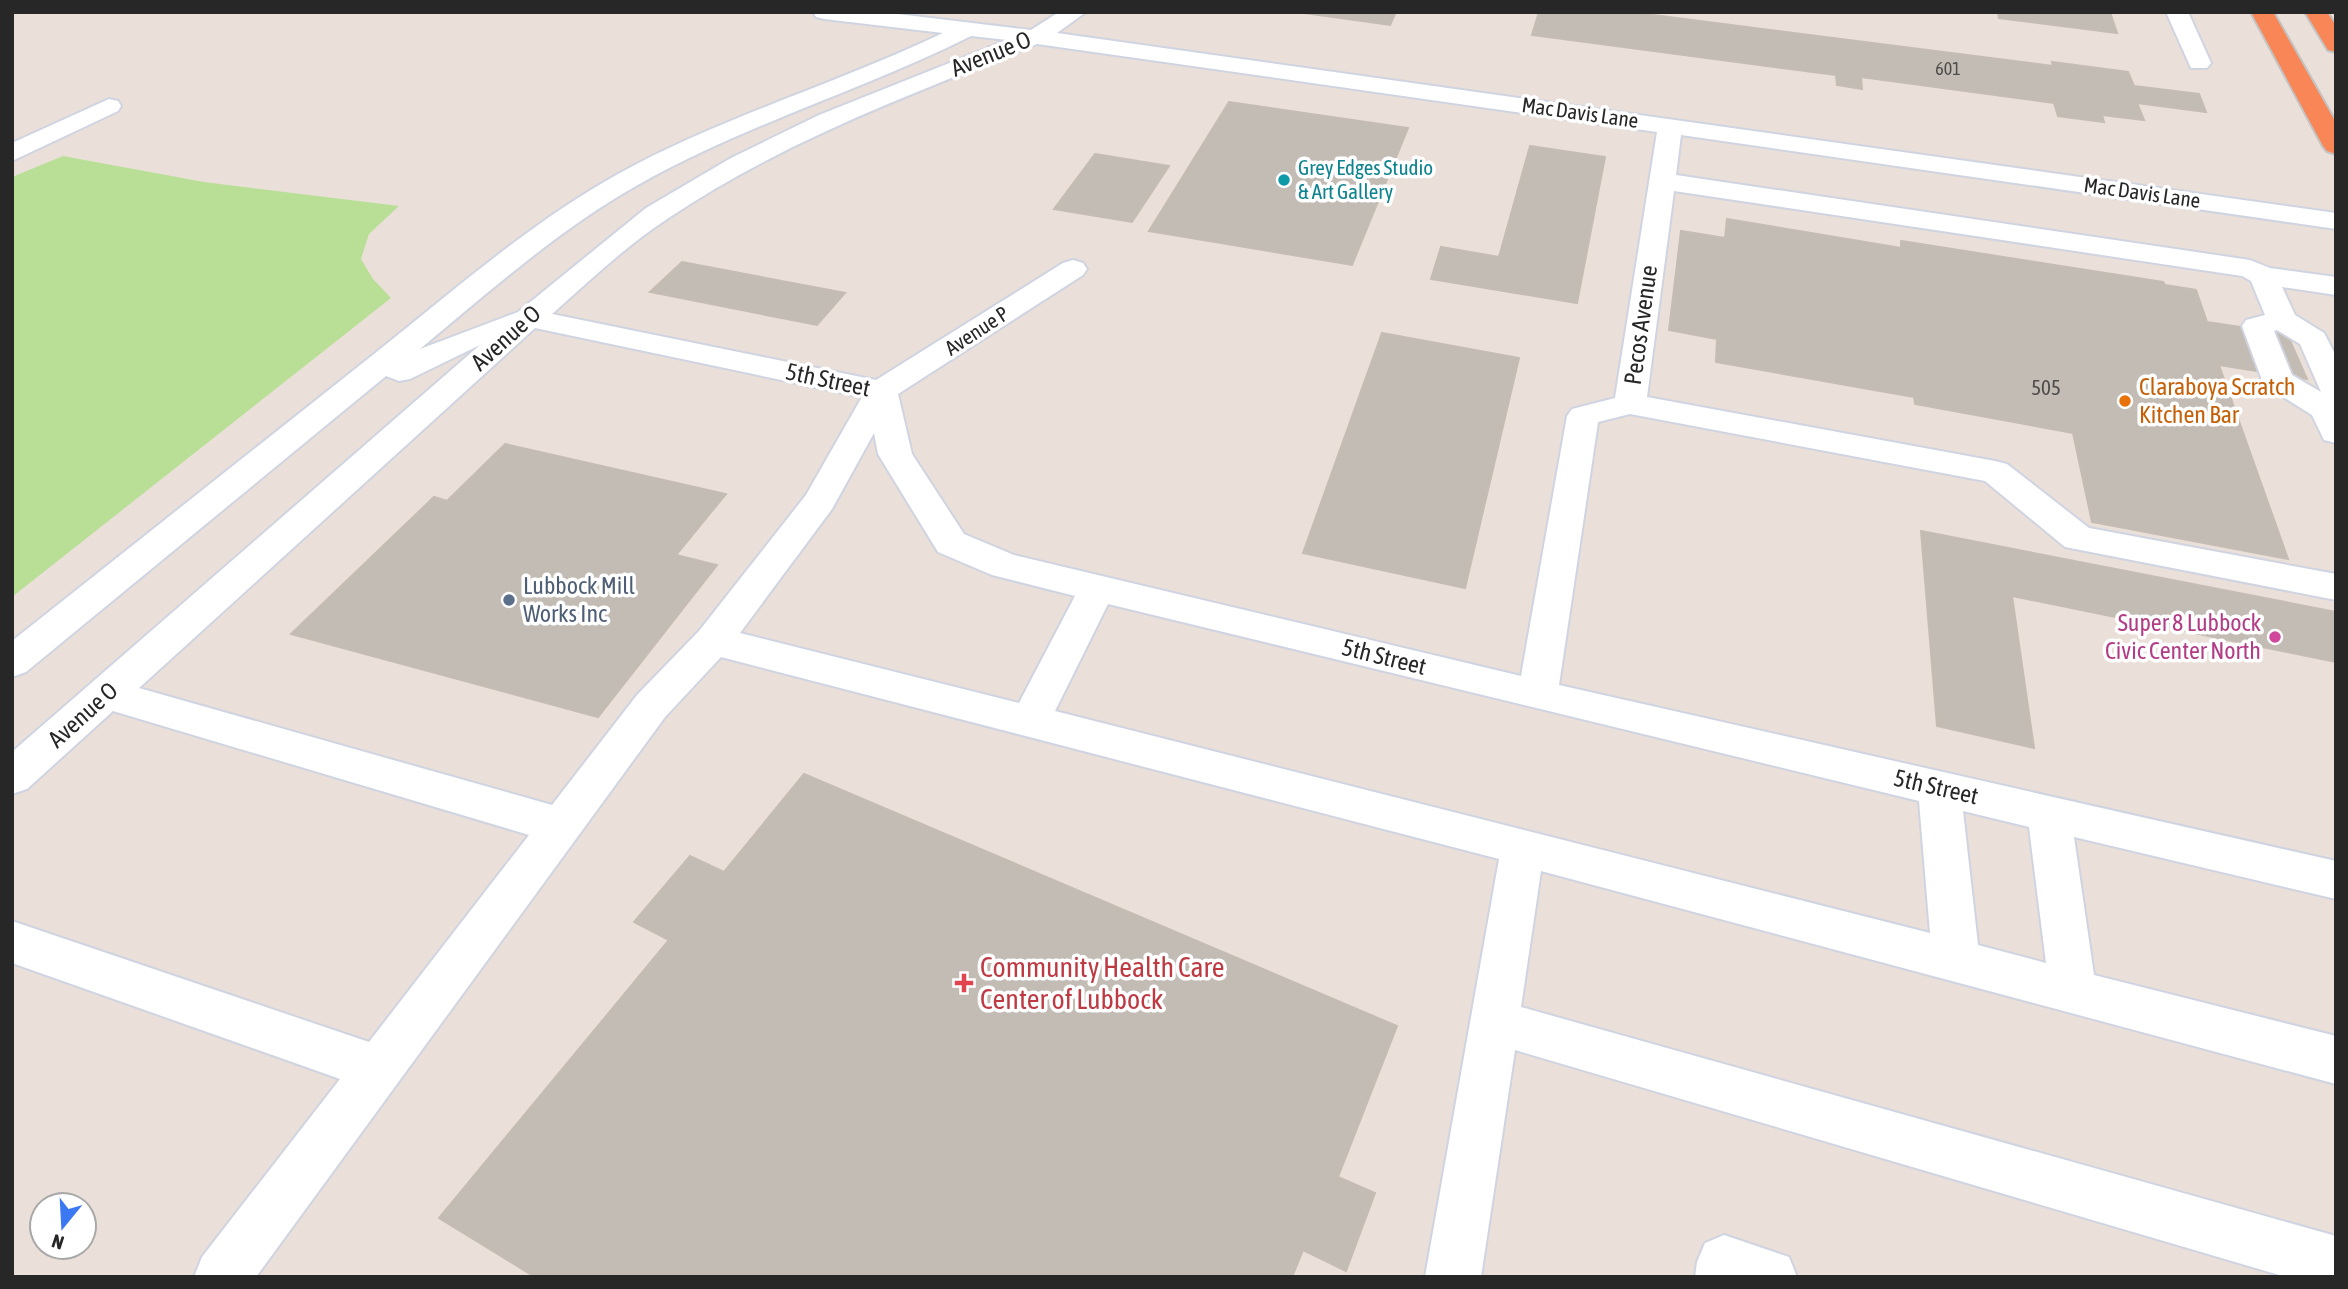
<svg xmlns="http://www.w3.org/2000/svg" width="2348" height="1289" font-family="'Asap Condensed',sans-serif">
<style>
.green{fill:#b9df97}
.building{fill:#c2bcb5;stroke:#c5bcb3;stroke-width:2}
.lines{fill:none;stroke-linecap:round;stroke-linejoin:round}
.minor-casing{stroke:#cfd4e0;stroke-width:4}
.highway-casing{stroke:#c3c3c3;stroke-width:4}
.minor{fill:#fff;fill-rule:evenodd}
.highway{fill:#f88656;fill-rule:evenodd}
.culture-dot{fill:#0f9aa8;stroke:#fff;stroke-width:2.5}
.food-dot{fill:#e8710a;stroke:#fff;stroke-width:2.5}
.service-dot{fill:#5c6f8a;stroke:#fff;stroke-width:2.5}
.hotel-dot{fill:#d1479c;stroke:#fff;stroke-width:2.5}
.health-dot{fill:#e0444e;stroke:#fff;stroke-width:2.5}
.labels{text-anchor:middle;stroke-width:7;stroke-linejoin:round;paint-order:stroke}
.far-number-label{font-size:18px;fill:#4e4c4a}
.far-street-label{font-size:21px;fill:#272727;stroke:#fff}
.far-culture-label{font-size:21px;fill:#0d838f;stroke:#fff;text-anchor:start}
.number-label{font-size:21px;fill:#4e4c4a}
.street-label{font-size:24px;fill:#272727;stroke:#fff}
.food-label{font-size:24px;fill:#c56008;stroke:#fff;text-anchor:start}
.service-label{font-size:24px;fill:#4e5e75;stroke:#fff;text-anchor:start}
.hotel-label{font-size:24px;fill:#b23c85;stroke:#fff;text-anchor:end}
.near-health-label{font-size:28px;fill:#be3a42;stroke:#fff;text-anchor:start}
</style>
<rect width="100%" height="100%" fill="#eae0d9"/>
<path class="green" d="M63,156L204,182L399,206L369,234L361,259L373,279L391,298L12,597V177Z"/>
<path class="building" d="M1297,12H1396L1390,25Z
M1539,12H1630L2053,66L2052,62L2128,72L2134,86L2199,94L2206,112L2137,103L2144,120L2102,115L2104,122L2058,116L2054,103L1861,77L1862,89L1837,85L1836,75L1532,35Z
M1998,12H2110L2117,33L1999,18Z
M1229,102L1408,128L1352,265L1149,231Z
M1530,146L1605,157L1577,303L1431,279L1441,247L1499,257Z
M1095,154L1169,166L1132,222L1054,209Z
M1727,219L1901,248V241L2163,282L2165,285L2196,290L2207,322L2287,334L2307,379L2219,365L2288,559L2092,522L2073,433L1915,404L1914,397L1716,362L1717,339L1669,330L1681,231L1725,238Z
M682,262L845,293L817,325L650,292Z
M1382,333L1519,358L1465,588L1303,553Z
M505,444L726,494L676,555L717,565L598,717L291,634L434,497L447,501Z
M1921,531L2336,612V662L2012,596L2034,748L1937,726Z
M804,774L1397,1026L1338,1177L1375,1193L1346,1271L1303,1250L1292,1277H535L439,1218L669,940L634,922L690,856L724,872Z"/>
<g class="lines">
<g class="minor-casing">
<path id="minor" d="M813,12H881L1031,30L1059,12H1086L1057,33L2336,213V229L1681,135L1676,175L2250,260L2270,268L2336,277V295L2282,287L2295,315L2324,333L2336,356V443L2324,440L2312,415L2267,387L2262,380L2242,326L2246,320L2265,315L2251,281L2242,276L1674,191L1647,397L1995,461L2007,464L2089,528L2336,574V600L2065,547L1985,481L1630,414L1598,422L1559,685L2336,861V899L2074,837L2094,975L2336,1036V1084L1541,871L1521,1007L2336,1236V1277H2286L1515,1050L1481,1277H1425L1499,859L721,657L665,717L256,1277H194L202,1257L340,1079L12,963V921L369,1042L529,835L113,711L27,789L12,794V752L480,345L410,379L399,381L386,376L26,672L12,677V641C133,545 253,450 374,354C452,292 530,223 618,174C722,117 836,84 943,33L824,19L816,17ZM971,36L1007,40L819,115L731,158L646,208L518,312L420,349C489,292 558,230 636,186C743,125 861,91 971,36ZM1037,44L1657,132L1615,398L1572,409L1567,416L1521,676L1014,555L964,534L912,454L898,394L1083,275L1087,269L1083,263L1073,260L1063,263L876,380L552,314C589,281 626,246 667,219C781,142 910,95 1037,44ZM535,328L862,397L806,495L699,631L637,695L552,805L139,688ZM2277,330L2300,344L2321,392L2292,375L2274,331ZM874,433L878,454L938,552L992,575L1075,596L1019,703L740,633L832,509ZM1108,604L1919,801L1930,933L1055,711ZM1963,811L2029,827L2046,963L1978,945Z
M2166,12H2188L2211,63L2207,68H2191Z
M109,99L118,101L121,106L118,111L12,161V143Z
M1724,1235L1789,1257L1797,1277H1695L1697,1262L1705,1243Z"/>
</g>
<g class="highway-casing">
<path id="highway" d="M2251,12H2273L2336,123V154L2327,151L2323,146Z
M2305,12H2327L2336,26V52L2328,50Z"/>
</g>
<use href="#minor" class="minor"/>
<use href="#highway" class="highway"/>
</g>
<circle class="culture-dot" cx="1284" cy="180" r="7"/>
<circle class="food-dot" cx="2125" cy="401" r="7"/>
<circle class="service-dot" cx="509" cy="600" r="7"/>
<circle class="hotel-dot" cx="2275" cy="637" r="7"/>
<path class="health-dot" d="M960.5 972.5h7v7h7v7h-7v7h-7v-7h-7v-7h7z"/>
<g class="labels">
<g class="far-number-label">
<text x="1948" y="75">601</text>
</g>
<g class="far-street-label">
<text transform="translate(1580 113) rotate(8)" y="7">Mac Davis Lane</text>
<text transform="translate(2142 193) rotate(8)" y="7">Mac Davis Lane</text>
<text transform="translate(977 331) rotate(-33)" y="7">Avenue P</text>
</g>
<g class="far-culture-label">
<text x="1298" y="175">Grey Edges Studio<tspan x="1298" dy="24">&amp; Art Gallery</tspan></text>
</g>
<g class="number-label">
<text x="2046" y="395">505</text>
</g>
<g class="street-label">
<text transform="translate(991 54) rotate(-22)" y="8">Avenue O</text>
<text transform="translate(1641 325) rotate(-82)" y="8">Pecos Avenue</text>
<text transform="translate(506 338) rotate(-42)" y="8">Avenue O</text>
<text transform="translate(828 380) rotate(12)" y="8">5th Street</text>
<text transform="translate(1384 657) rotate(14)" y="8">5th Street</text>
<text transform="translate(83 715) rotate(-42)" y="8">Avenue O</text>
<text transform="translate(1936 787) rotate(13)" y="8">5th Street</text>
</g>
<g class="food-label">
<text x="2139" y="395">Claraboya Scratch<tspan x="2139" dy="28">Kitchen Bar</tspan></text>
</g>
<g class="service-label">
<text x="523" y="594">Lubbock Mill<tspan x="523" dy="28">Works Inc</tspan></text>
</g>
<g class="hotel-label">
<text x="2261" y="631">Super 8 Lubbock<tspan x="2261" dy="28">Civic Center North</tspan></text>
</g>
<g class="near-health-label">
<text x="980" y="977">Community Health Care<tspan x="980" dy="32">Center of Lubbock</tspan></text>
</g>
</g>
<rect width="2348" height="1289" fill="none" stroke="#272727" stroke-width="28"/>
<g transform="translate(63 1226) rotate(198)"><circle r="33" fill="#ffffff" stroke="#a9a9a9" stroke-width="2"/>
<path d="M0-5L12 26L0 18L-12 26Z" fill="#3d78f3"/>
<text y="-10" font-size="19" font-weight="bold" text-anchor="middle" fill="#272727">N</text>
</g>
</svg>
